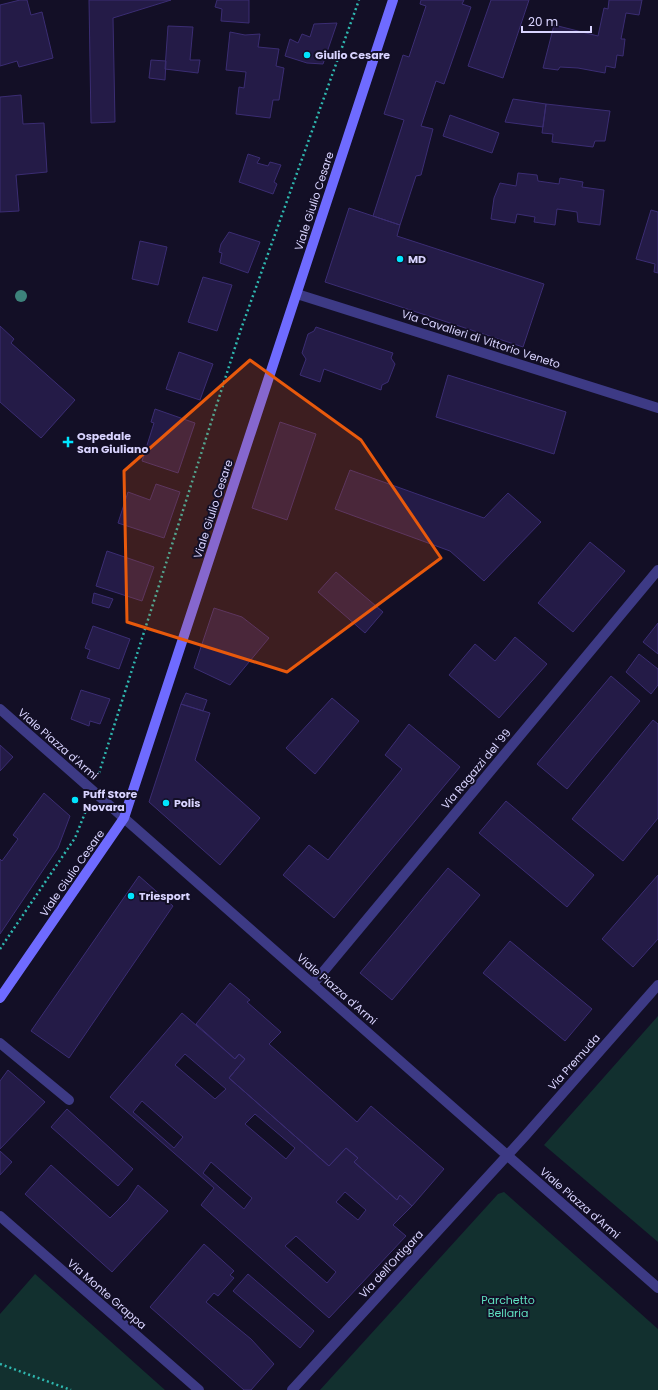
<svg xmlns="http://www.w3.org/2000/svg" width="658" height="1390" font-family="Poppins,sans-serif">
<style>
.green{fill:#12302f}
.building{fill:#241b47;stroke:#3b2d73;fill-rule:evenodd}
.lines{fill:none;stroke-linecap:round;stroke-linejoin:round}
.path{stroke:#2fb8b0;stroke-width:2.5;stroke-dasharray:2 3;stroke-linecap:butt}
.lane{stroke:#3d3a85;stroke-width:10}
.street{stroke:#3d3a85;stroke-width:10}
.secondary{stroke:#6f6bff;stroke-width:10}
.tree{fill:#3d827b}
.marked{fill:#e8590c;fill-opacity:0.2;stroke:#e8590c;stroke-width:3;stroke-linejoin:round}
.poi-dot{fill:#00e5ff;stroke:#130f26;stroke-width:1.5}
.labels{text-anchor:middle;stroke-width:4;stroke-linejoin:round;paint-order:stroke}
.poi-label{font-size:11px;font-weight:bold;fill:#d9d4ff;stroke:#130f26;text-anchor:start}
.street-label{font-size:11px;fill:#d9d4ff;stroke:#130f26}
.park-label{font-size:11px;fill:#5fe0c0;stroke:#130f26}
</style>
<rect width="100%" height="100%" fill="#130f26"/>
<path class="green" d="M658,1016V1242L544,1145Z
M504,1192L658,1329V1390H320L498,1194Z
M35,1274L165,1390H0V1314Z"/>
<path class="building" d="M20,0H27L31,15L42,12L53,58L19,67L17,61L0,66V5Z
M89,0H171L113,18L115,122L91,123Z
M217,0H249V23L221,21L222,9L215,7Z
M421,0H464L462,4L471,7L444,84L436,81L421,126L433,129L421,175L416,176L400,225L373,216L404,120L384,114L403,55L409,57L426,6L420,4Z
M491,0H529L503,78L468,66Z
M609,0H642L639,15L626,13L621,39H625L623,56L617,55L615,68L606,66L605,73L578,68L560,67L558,70L543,68L554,25L598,36L604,8L608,9Z
M337,23L323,64L307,63L285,56L290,39L298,43L302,34L310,37L314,24Z
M168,26L193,27L190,60H200L198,73L165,69Z
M230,32L245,35L260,34L258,47L279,49L276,66L284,68L279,100H273L270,118L236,114L239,87L244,88L246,72L226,70Z
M151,60L166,61L165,80L149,78Z
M21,95L23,124L44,123L47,172L16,175L19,211L0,212V97Z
M513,99L546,104L543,127L505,122Z
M546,104L610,111L605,141H595L593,147L552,142L553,134L542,133Z
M450,115L499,133L492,153L443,136Z
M248,154L260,158L257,163L268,166L270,162L281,165L274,182L277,184L273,194L239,182Z
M518,173L537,175L538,181L559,184L560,178L583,182L582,187L604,190L600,225L578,222L577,212L557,209L555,225L534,222L535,217L517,214L515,223L491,219L494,198L500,183L516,186Z
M349,208L400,225L397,236L544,284L523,347L325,282Z
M651,210L658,212V273L654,272L655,264L636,259Z
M229,232L260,242L248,273L220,263L222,253L219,252L221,244Z
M140,241L167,247L158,285L132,279Z
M203,277L232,285L217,331L188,322Z
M0,326L14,339L11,343L75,400L41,438L0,402Z
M316,327L393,353L391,358L395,364L388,382L382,385L381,390L324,369L320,382L300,375L306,359L302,353L308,334L314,331Z
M179,352L213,364L200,400L166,389Z
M448,375L566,412L554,454L436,417Z
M155,409L195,423L178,473L142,461L154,423L151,422Z
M280,422L316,434L287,520L252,508Z
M350,470L484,518L508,493L541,522L484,581L450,551L335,509Z
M156,484L180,492L164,538L118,523L128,492L150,500Z
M590,542L625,571L573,632L538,603Z
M107,551L154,567L142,601L96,586Z
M336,572L383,612L365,633L318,592Z
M94,593L113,599L109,608L92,603Z
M214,608L242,617L269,638L230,685L194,668Z
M658,623V654L643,642Z
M93,626L130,639L119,669L87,658L90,650L85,648Z
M515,637L547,664L499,718L449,675L475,644L495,661Z
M639,654L658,669V685L651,694L626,672Z
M611,676L640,701L567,789L537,764Z
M81,690L110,699L100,724L90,721L89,726L71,719Z
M186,693L207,700L203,711L181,704Z
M332,698L359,721L315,774L286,748Z
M181,704L210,713L195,760L260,818L220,865L149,802Z
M653,720L658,724V818L623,861L572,819Z
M409,724L460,767L334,918L283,875L309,845L328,860L402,769L385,755Z
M0,745L13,757L0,771Z
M44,793L70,816L58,848L0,934V859L2,861L18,839L13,835Z
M506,801L594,875L567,907L479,833Z
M448,868L480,895L392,1000L360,973Z
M658,875V939L633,967L602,939Z
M139,876L173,906L69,1058L31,1031Z
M510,941L592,1009L565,1041L483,973Z
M230,983L250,1000L247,1002L281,1032L269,1044L357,1122L371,1106L444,1169L412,1206L400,1195L397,1200L354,1162L358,1158L346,1148L329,1166L229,1078L245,1059L239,1054L235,1059L196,1024Z
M182,1013L235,1059L239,1054L245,1059L229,1078L329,1166L346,1148L358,1158L354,1162L397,1200L400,1195L412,1206L393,1225L406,1236L329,1318L201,1205L214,1188L110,1097ZM185,1054L226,1089L215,1099L175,1065ZM142,1101L183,1137L174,1148L133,1112ZM255,1114L295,1148L286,1159L245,1124ZM211,1162L252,1198L244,1209L203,1173ZM345,1192L366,1210L358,1220L336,1202ZM296,1236L336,1272L327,1283L285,1246Z
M8,1070L45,1102L0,1149V1081Z
M67,1109L133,1169L118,1186L51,1127Z
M0,1151L12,1162L0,1175Z
M51,1165L110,1218L128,1200L138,1185L168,1211L112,1272L25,1194Z
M204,1244L234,1271L230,1275L234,1278L218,1296L214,1293L206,1302L251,1339L274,1364L251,1390H244L150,1307Z
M248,1274L314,1331L300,1348L233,1291Z"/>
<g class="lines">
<path class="path" d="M99,773L240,332L359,0
M0,949L75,838L87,808
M0,1364L71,1390"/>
<path class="lane" d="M0,1043L69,1100"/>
<path class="street" d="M297,294L658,408
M0,709L658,1288
M313,984L658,570
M0,1216L199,1390
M292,1390L525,1136L658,985"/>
<path class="secondary" d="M0,998L124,818L393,0"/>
</g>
<circle class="tree" cx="21" cy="296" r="6"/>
<path class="marked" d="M250,360L361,440L441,558L287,672L127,622L124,471Z"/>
<g class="poi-dot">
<circle cx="307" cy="55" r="4"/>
<circle cx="400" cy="259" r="4"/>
<path d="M66 436h4v4h4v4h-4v4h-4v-4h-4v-4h4z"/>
<circle cx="75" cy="800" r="4"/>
<circle cx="166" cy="803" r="4"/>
<circle cx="131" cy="896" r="4"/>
</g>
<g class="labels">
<g class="poi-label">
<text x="315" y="59">Giulio Cesare</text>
<text x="408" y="263">MD</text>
<text x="77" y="440">Ospedale<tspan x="77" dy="13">San Giuliano</tspan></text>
<text x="83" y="798">Puff Store<tspan x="83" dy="13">Novara</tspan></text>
<text x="174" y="807">Polis</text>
<text x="139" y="900">Triesport</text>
</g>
<g class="street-label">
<text transform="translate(314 201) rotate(-72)" y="4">Viale Giulio Cesare</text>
<text transform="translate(481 339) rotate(18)" y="4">Via Cavalieri di Vittorio Veneto</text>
<text transform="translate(213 509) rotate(-72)" y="4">Viale Giulio Cesare</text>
<text transform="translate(58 744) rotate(41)" y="4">Viale Piazza d'Armi</text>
<text transform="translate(476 769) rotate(-50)" y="4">Via Ragazzi del '99</text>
<text transform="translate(72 873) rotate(-55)" y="4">Viale Giulio Cesare</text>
<text transform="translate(337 989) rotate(41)" y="4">Viale Piazza d'Armi</text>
<text transform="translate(574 1062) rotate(-48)" y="4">Via Premuda</text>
<text transform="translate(580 1203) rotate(41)" y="4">Viale Piazza d'Armi</text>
<text transform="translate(391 1264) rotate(-47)" y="4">Via dell'Ortigara</text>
<text transform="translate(107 1294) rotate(41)" y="4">Via Monte Grappa</text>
</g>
<g class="park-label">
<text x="508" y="1304">Parchetto<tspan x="508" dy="13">Bellaria</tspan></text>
</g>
</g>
<path d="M522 26v6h69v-6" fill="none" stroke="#d9d4ff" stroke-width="2"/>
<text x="528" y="26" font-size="12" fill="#d9d4ff" stroke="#130f26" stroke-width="3" paint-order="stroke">20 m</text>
</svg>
